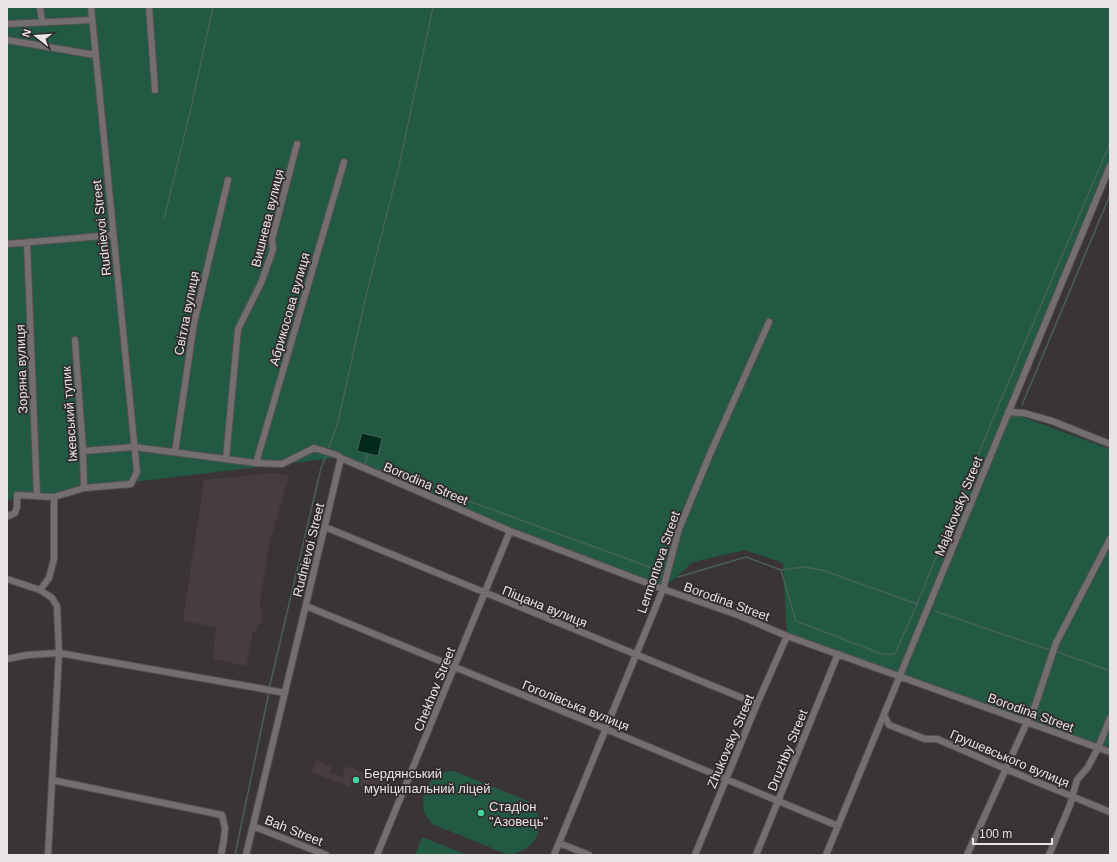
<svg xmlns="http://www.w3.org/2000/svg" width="1117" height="862" font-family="Arial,sans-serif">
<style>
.built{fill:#483c42}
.green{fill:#215943}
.water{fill:#02291b;stroke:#476158}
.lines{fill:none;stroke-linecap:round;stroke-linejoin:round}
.stream{stroke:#476158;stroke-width:1.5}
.minor-casing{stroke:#555053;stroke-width:8}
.minor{stroke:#746e71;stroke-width:6}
.poi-dot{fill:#45d49f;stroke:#302a2d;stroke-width:1.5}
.labels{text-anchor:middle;stroke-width:3.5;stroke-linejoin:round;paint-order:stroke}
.street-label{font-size:13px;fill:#e8e4e6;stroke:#302a2d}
.poi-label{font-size:13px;fill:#e8e4e6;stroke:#302a2d;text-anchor:start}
</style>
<rect width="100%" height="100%" fill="#3a3437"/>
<path class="built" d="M273,473L289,476L269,545L260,603L263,623L258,624L256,631H253L246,666L213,659L216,627L183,621L204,480Z
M316,760L332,767L329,773L331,774V773L342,777L346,766L388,783L384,795L351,782L349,787L312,772Z"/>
<path class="green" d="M7,7H1110V161L900,675L787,636L783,563L745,550L693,562L663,589L510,531L342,457L84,488L7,500Z
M1009,412L1110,449V752L901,676Z
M454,771L530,802C533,805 536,809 537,813C545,835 531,851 509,855L432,824C430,821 427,817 425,813C419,797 427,778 444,772C447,771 451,771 454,771Z
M422,837L467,855H415Z"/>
<path class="water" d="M362,433L382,438L378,456L357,451Z"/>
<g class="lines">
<path class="stream" d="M164,219L191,108L213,7
M1022,405L1110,195
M328,450L338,422L366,296L399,166L433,7
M365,465L368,454
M372,468L433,488L663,572
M781,570L804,567L822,570L917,604
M678,577L746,557L781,570L796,621L882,654H895L917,604L999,404L1110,143
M935,611L1052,651
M1055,651L1110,671
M269,689L321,468L327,453
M235,855L269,692"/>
<g class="minor-casing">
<path id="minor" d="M40,7L42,22
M149,7L155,90
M7,24L92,20
M7,40L95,55
M27,242L37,496
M7,244L113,235
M75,340L83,451L84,488
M1008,412L1024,413L1052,421L1110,444
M83,451L134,447L256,463L282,464L314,448L337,455L341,458L246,855
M175,452L194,323L228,180
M341,458L510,531L663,589L738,615L787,636L1110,752
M226,459L238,329L261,283L273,250L272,239L297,144
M256,463L344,162
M7,516L11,515L15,513L17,507V495L54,497L84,488L131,484L137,472L91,7
M325,527L757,704
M7,579L40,590L49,578L54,559V497
M40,590L52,598L57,606L59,653L48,855
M306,606L606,729L838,826
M7,659L27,655L59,653L258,688L285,693
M884,715L889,725L925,739H937L1006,769L1110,812
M52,780L222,815L225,828L224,839L221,855
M253,826L326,855
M559,843L589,855
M377,855L510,531
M554,855L663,589L679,529L710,454L769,322
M695,855L757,704L787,636
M756,855L838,654
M826,855L1110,166
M967,855L1027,722L1035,706L1056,643L1110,539
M1049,855L1070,805L1077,780L1088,767L1098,748L1110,718"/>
</g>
<use href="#minor" class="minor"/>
</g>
<g class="poi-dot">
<circle cx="356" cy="780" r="4"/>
<circle cx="481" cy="813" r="4"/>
</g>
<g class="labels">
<g class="street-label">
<text transform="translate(267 218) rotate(-76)" y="5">Вишнева вулиця</text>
<text transform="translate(101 228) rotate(-96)" y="5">Rudnievoi Street</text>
<text transform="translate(289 309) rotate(-74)" y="5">Абрикосова вулиця</text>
<text transform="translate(186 313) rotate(-79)" y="5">Світла вулиця</text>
<text transform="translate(21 369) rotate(-92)" y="5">Зоряна вулиця</text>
<text transform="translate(69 414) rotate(-94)" y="5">Іжевський тупик</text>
<text transform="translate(426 483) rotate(23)" y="5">Borodina Street</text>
<text transform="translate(958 506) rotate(-68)" y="5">Majakovsky Street</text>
<text transform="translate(308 550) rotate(-76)" y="5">Rudnievoi Street</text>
<text transform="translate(658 562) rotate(-71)" y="5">Lermontova Street</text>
<text transform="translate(727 601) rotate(20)" y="5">Borodina Street</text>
<text transform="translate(545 606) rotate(22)" y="5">Піщана вулиця</text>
<text transform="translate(434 689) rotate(-68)" y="5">Chekhov Street</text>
<text transform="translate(576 705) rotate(22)" y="5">Гоголівська вулиця</text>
<text transform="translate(1031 712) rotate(20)" y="5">Borodina Street</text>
<text transform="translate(730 741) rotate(-67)" y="5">Zhukovsky Street</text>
<text transform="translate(787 750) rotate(-68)" y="5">Druzhby Street</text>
<text transform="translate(1010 758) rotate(23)" y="5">Грушевського вулиця</text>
<text transform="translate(294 830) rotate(22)" y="5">Bah Street</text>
</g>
<g class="poi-label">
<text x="364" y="778">Бердянський<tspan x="364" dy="15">муніципальний ліцей</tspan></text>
<text x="489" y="811">Стадіон<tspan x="489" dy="15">"Азовець"</tspan></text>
</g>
</g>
<rect width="1117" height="862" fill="none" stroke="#e8e4e6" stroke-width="16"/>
<g transform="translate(36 36) rotate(287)" stroke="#302a2d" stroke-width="3" paint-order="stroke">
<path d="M0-3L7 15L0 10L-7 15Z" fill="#e8e4e6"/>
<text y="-6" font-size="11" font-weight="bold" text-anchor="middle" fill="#e8e4e6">N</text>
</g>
<path d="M973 838v6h79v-6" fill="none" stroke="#e8e4e6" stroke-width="2"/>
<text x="979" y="838" font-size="12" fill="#e8e4e6" stroke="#302a2d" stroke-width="3" paint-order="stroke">100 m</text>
</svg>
